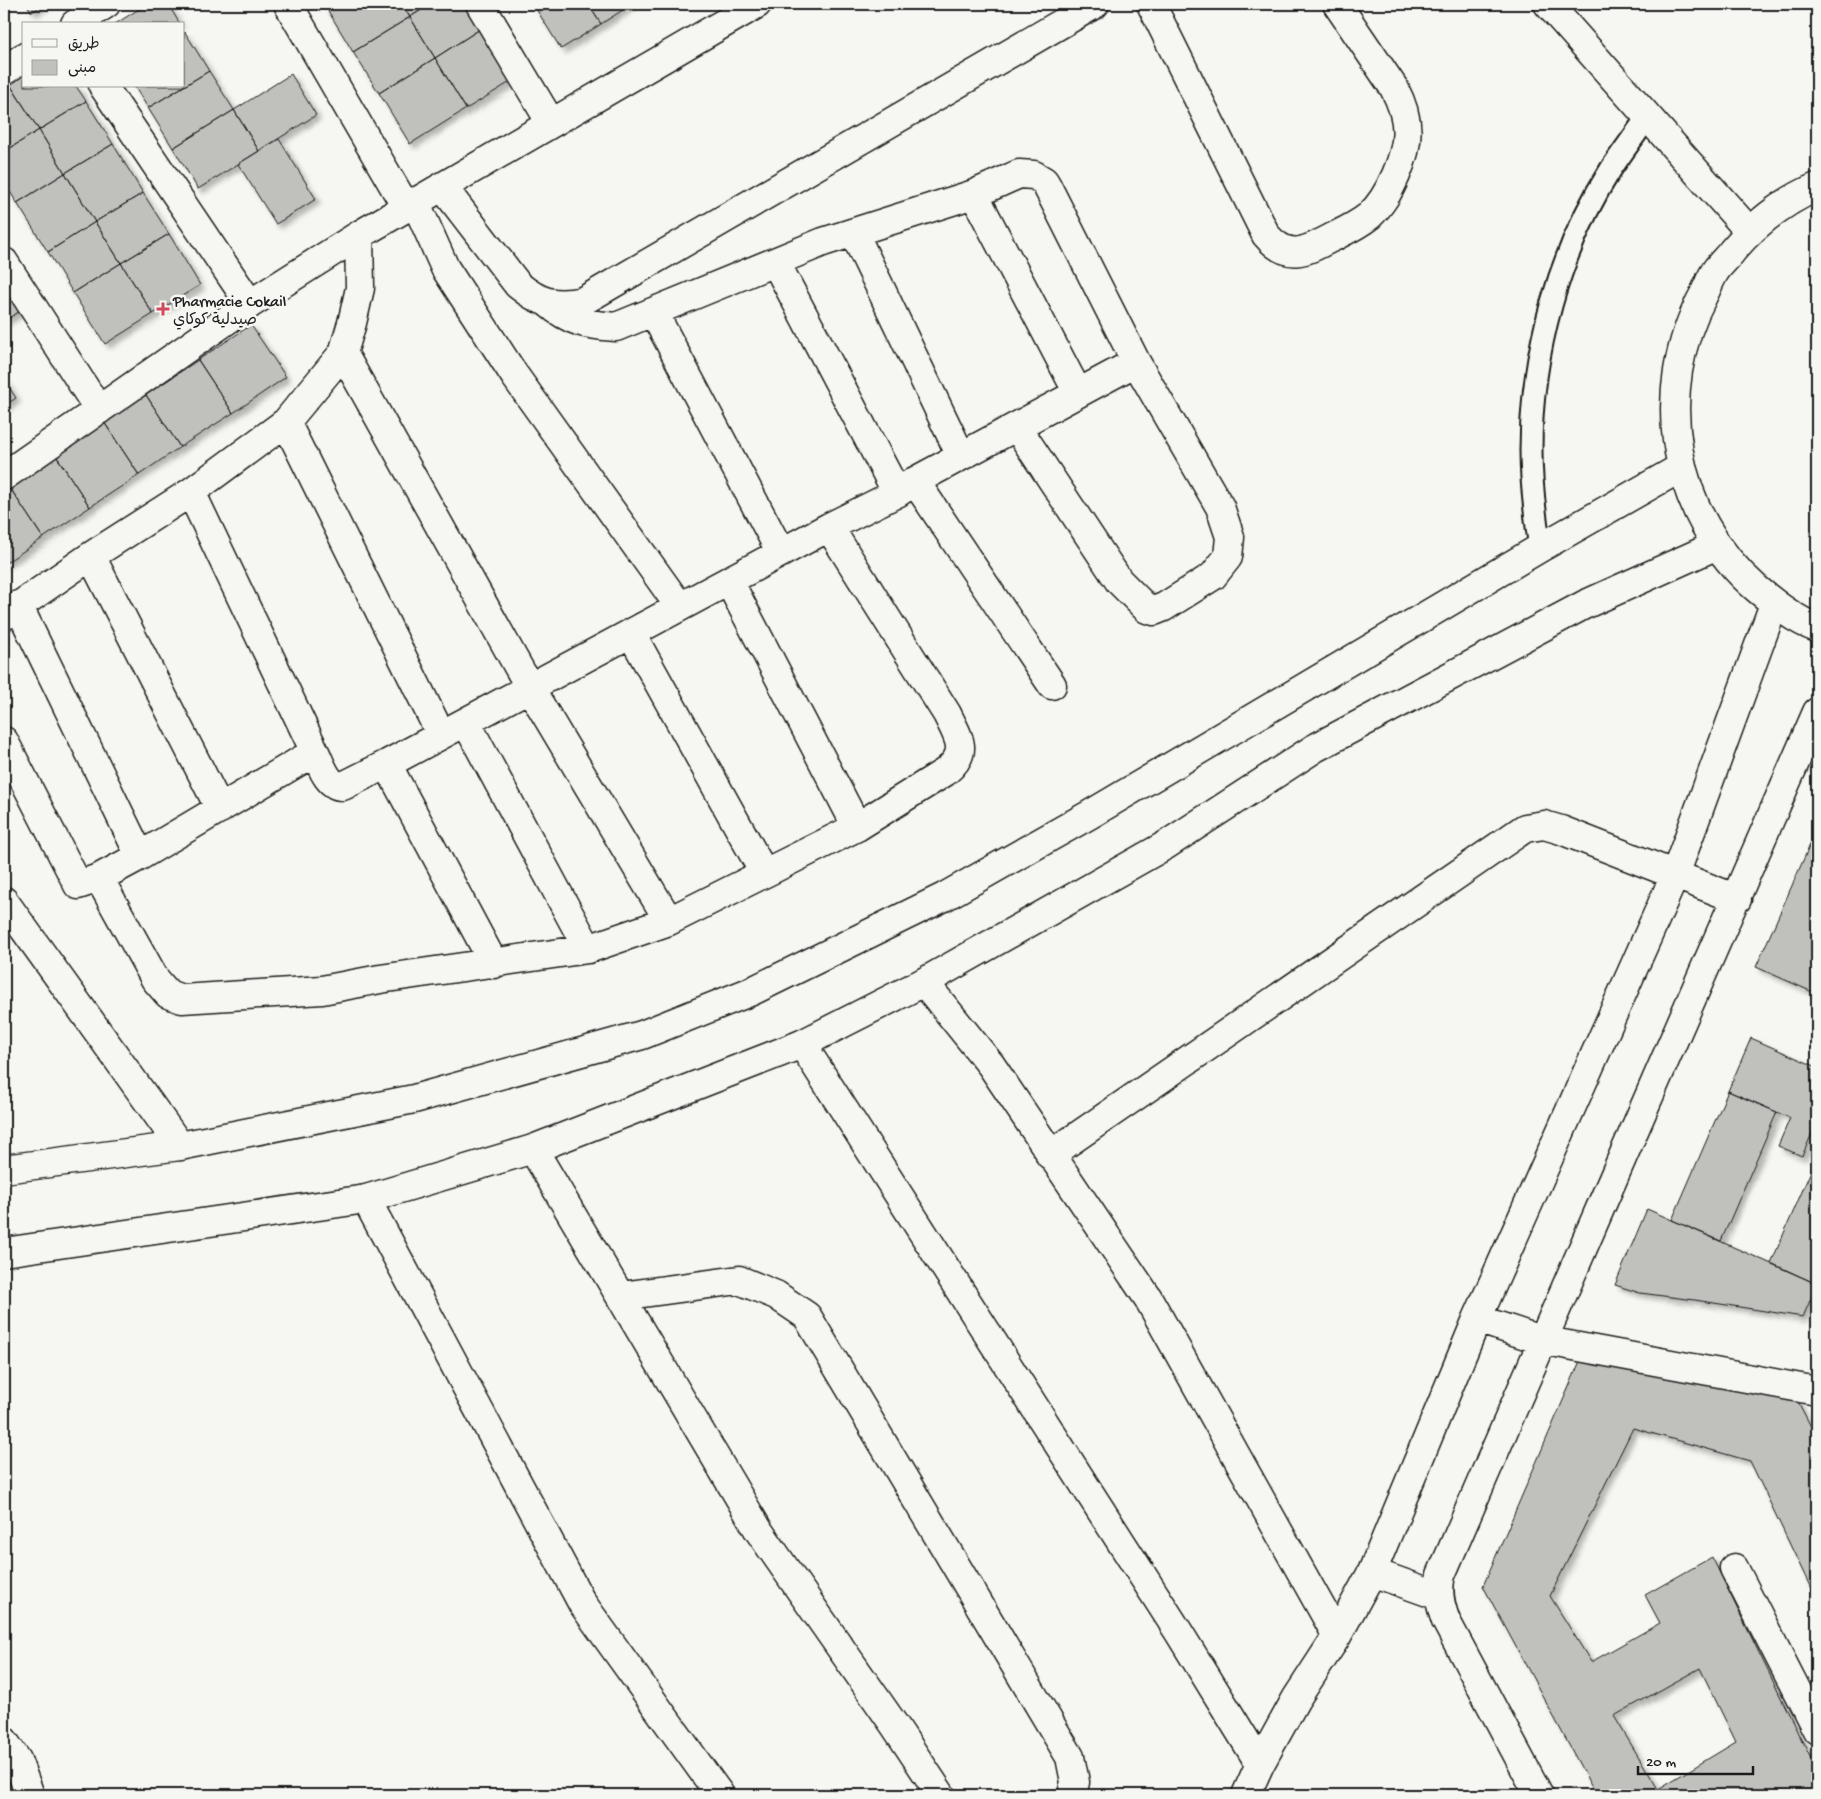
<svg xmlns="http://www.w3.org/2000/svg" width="1821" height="1799" font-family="'Gochi Hand','Playpen Sans Arabic',sans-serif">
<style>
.building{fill:#c0c0bd;stroke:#1c1c1c;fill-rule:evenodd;filter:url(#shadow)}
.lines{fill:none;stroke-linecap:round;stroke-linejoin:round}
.service-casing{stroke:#1c1c1c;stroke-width:25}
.minor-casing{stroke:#1c1c1c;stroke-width:31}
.tertiary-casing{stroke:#1c1c1c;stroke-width:31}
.service{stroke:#f6f6f2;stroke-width:21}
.minor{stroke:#f6f6f2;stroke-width:28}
.tertiary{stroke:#f6f6f2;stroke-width:28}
.poi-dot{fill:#d1495b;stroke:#f6f6f2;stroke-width:2}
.labels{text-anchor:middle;stroke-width:5;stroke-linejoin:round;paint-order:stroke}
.poi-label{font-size:16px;fill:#1c1c1c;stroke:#f6f6f2;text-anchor:start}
</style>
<defs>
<filter id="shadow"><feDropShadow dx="4.5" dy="4.5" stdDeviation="2.5" flood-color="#0004"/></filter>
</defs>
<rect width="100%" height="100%" fill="#f6f6f2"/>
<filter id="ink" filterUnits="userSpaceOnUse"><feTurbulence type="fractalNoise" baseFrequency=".02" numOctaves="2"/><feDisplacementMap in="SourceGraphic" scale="10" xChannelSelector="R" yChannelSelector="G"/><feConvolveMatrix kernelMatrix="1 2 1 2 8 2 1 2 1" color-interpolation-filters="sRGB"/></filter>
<g filter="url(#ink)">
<path class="building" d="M26,4H45L32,12Z
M147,4H168L180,24H115Z
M324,4H401L410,17L353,52Z
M401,4H431L410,17Z
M431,4H475L488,24L435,58L410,17Z
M533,4H588L601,24L561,49Z
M588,4H632L601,24Z
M410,17L435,58L379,93L353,52Z
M488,24L520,76L466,109L435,58Z
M185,32L209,71L184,86V33Z
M435,58L466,109L410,144L379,93Z
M209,71L234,110L173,148L148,108Z
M24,73V86H76L86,101L39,130L9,83Z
M291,74L316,115L259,151L234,110Z
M9,83L39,130L4,152V86Z
M134,86H184L148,108Z
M86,101L113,144L65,173L39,130Z
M234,110L259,151L198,189L173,148Z
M39,130L65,173L17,203L4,182V152Z
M279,139L316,199L276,224L238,164Z
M113,144L143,193L95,222L65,173Z
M65,173L95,222L48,252L17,203Z
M143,193L169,234L121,263L95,222Z
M95,222L121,263L73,293L48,252Z
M169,234L200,285L153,314L121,263Z
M121,263L153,314L105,344L73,293Z
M4,273L25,308L4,321Z
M251,325L286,377L233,413L198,360Z
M198,360L233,413L180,447L146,395Z
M4,379L16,398L4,406Z
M146,395L180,447L139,475L104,422Z
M104,422L139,475L90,507L55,454Z
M55,454L90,507L43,538L8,485Z
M8,485L43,538L4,564V488Z
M1813,838L1817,839V994L1756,967Z
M1751,1038L1817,1067V1130L1814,1129L1802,1156L1778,1146L1790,1118L1728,1091Z
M1728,1091L1777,1112L1721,1241L1672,1220Z
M1817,1157V1284L1771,1263Z
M1647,1209L1817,1284L1803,1317L1695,1300L1640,1293L1615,1285Z
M1583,1354L1796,1398L1817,1438V1601L1750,1461L1633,1428L1550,1596L1591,1662L1660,1623L1645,1595L1712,1557L1817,1771V1795H1765L1763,1791L1754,1795H1596L1483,1586ZM1700,1668L1736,1742L1658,1789L1614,1716Z"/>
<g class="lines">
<g class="service-casing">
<path id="service" d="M1540,548C1535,515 1531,483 1531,450C1531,353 1559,251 1611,169C1623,151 1636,134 1648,116"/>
</g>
<g class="minor-casing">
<path id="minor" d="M288,4L406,207
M480,4L551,123
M1151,4L1266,235C1289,262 1306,251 1333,237C1345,231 1358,225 1369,216C1382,204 1389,191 1396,175C1410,143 1411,120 1394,88L1337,4
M75,24L106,4
M4,71L24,57
M103,86L250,304
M442,186L518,285C540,303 555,307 583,301L1095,4
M974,194L1078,393
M415,201L445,268L515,376L680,607
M854,233L961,456
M4,262L99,410
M776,263L897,493
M548,303C570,322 587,325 616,327L823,242L974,194L1019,174L1034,175L1044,181L1047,186L1136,362L1220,507L1230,537L1228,557L1213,576L1164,607L1154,611L1147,609L1119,581L1017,427
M654,313L781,553
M343,353L530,688L669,921
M286,422L441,735
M4,476L250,304L359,235L757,4
M915,481L1052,685
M191,492L315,752C321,764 327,787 343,786L387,764L829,527L897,493L915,481L1136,362
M91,556L220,809
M729,581L857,827
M18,605L140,856
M4,616L91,556L191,492L286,422L343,353L352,323L360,288L359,235
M631,633L764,873
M466,722L588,949
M4,741L78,885L99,878L140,856L315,752
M387,764L494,964
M99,878L155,979L168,994L182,999L322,990L380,979L588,949L669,921L857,827L945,772C970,752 959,739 947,714L829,527
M4,901L180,1146
M924,982L991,1065L1148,1298L1337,1636
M802,1044L1178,1631L1260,1764
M533,1149L759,1531L895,1726L941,1795
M1050,1155L1525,828L1544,825L1561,830L1737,899
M366,1199L582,1603L720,1795
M621,1296L739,1280L776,1295L807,1316L1070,1757L1075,1782L1072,1795
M1477,1319L1541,1340L1817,1391
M1734,1568L1817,1730
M1372,1572L1477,1319L1675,875L1774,604
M4,1741L17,1760L30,1795
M1246,1795L1260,1764L1296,1699L1337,1636L1372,1572L1439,1596
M1539,1795L1446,1621C1440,1605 1437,1591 1441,1575C1564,1286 1693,1001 1817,712"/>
</g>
<g class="tertiary-casing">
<path id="tertiary" d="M1548,4L1749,231
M1817,187C1784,201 1756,223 1733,250C1728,257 1721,263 1716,270C1711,277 1708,286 1704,294C1651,392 1672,516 1757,589C1775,604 1795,620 1817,628
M4,1169L180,1146L414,1099L642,1035L752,991L944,897L1089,815L1540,548L1682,467
M4,1252L366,1199L533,1149L802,1044L924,982L1166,845L1315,748L1584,605L1717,545"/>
</g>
<use href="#service" class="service"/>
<use href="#minor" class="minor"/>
<use href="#tertiary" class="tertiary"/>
</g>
</g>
<path class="poi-dot" d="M160.5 301.5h5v5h5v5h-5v5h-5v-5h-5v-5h5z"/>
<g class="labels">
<g class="poi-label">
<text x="173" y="306">Pharmacie Cokail<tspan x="173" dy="18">صيدلية كوكاي</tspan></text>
</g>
</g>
<rect width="1821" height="1799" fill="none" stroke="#f6f6f2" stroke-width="20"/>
<rect x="10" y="10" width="1801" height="1779" fill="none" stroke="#1c1c1c" stroke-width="2" filter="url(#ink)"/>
<rect x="22" y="22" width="162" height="65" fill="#f6f6f2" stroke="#9f9f9c"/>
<rect x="32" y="39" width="25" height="8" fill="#f6f6f2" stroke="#9f9f9c"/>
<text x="68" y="48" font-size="15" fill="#1c1c1c">طريق</text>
<rect x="32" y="60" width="25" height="15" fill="#c0c0bd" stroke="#9f9f9c"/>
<text x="68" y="72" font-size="15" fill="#1c1c1c">مبنى</text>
<path d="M1638 1766v8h115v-8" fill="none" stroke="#1c1c1c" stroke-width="2.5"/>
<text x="1646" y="1766" font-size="15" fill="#1c1c1c" stroke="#f6f6f2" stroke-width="4" paint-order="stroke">20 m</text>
</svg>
